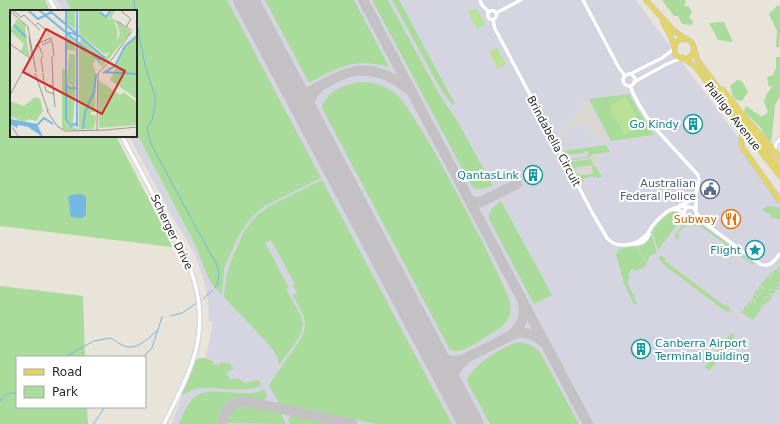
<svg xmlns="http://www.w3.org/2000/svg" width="780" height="424" font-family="'DejaVu Sans',sans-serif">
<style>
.airport{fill:#d5d5e1}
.green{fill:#a9db9a}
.pitch{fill:#b9e296}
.plaza{fill:#d9d7d0}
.water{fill:#74b9e3}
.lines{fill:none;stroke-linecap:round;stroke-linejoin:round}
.stream{stroke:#74b9e3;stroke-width:1}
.taxiway{stroke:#c3c1c4;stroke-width:10}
.runway{stroke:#c3c1c4;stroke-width:25}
.minor-casing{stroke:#cfd0df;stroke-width:5.5}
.major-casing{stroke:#c7c7c7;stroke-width:6}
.minor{stroke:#fff;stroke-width:3.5}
.major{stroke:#e4d563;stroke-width:4.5}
.labels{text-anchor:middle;stroke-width:4;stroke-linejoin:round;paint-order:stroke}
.street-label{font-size:11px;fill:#272727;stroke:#fff}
.culture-label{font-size:11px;fill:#0d838f;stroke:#fff;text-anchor:end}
.service-label{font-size:11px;fill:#4e5e75;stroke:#fff;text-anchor:end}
.food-label{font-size:11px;fill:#c56008;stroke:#fff;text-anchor:end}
.inset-river{fill:none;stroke:#74b9e3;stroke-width:2}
.inset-road{fill:none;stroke:#9b9892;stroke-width:1}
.view{fill:#d62828;fill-opacity:0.15;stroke:#d62828;stroke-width:2}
.inset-edge{fill:none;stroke:#272727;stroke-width:2}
</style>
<rect width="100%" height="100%" fill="#e9e4d9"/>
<path class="airport" d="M56,0H636L780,194V424H172L181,398L182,396L191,390L203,364L209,343L213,322L209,321L208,303L206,289L202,274L194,253L169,211L129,136H136V11H62Z"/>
<path class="green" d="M0,0H45L50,11H11V136H116L164,229L172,247L0,226Z
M66,0H227L321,178L265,206L256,213L249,220L238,237L226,264L224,269L222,293L221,294L212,284L207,275L195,244L136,132V11H72Z
M265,0H354L389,67C353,57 340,67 309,83Z
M372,0H388L439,94L458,122L493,186C483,188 476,193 470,183Z
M392,0H399L455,104L453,105L444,94L436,81Z
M662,0H685L686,1L684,6L689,7L692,12L689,17L693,22L692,25L682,24L678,16H674Z
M777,6H780V34L779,48L776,47L777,31L769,14Z
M724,22L733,42L718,40L709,23Z
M776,57H780V97L775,105L772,136L771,142L766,137L760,127L744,111L746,106L762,117L768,112L764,102L766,95L772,87L768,85L767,77L773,75L776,68Z
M737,80L742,81L748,92L742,101L736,100L733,96L730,86Z
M359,82C374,82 388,86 398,96C406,104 411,114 417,123C434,149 448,177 463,205C477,231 490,256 502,283C506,292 512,302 510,312C509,326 491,333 481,340C472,346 461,353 450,350L322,108C325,92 345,84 359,82Z
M629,94L639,112L654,135L611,141L589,99Z
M606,145L610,152L591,155L592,157L569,161L571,159L586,157L588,155L589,153L585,151L583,153L566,155L564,151Z
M591,159L595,165L577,167L575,169L578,175L592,174L593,171L591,166L595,165L602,177L597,178V177L593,178V176L583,179L584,182L580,183L571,166H572L569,163L570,162Z
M322,180L452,424H376L281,404L279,403L269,385L302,337C309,320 302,312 294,298V295L297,293L294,287L292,286L295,284L271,240L265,243L289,288L286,289L301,316L303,325L302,328L301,334L298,339L279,365L277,356L270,346L224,297L227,272L229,270L228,268L244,231L252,221L258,214L272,205Z
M501,201L552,295L534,304L489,219C488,210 495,206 501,201Z
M769,206L776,207L780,208V221L776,218H772L770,214L763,211V209L764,208Z
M674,211L680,212L682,214V216L680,221L658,250L652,232C657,224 665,214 674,211Z
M692,221L700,223L754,263L753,265L698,224L696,226C687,223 682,228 678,235L680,236L677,239L675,238V235C680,228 683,223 692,221Z
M651,233L657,252L649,257L647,263L638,247L646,242Z
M637,246L647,265C643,269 641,267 637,271L632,269L628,274L630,276C625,283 631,291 635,297L634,299L637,302L634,305L624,283L616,254L620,249Z
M660,255L666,259L665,261L725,306L726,305L731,309L728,312L724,310L663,264L659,259Z
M779,266L780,278H779L780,279V282H774L780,283L779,287L773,286L779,288L777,290L769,289V290L776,291L774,294L768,293V294L773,295L771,298L763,296V297L771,299L768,302L762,300V301L767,302L764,305L757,304L763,306L760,309L756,308L761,310L759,313L752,311L758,314L756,317L750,316L755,317L753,320L741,312L744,309L747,313L744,308L746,305L750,311L747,304L749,301L752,305L751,302L752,298L755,303H756L753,297L755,293L757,298L758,297L755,292L757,289L762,295L758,288L760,285L763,290H764L761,284L763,281L767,288L764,280L766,278L769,283L766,277L769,275L773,281L770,274L772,272L775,275L773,271L776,269L779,273L777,268Z
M0,286L83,296L85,357H17V407H87L88,424H0Z
M731,333L733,334L732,335H733L734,334L735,336L710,370L707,369L705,367Z
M520,342L531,345L540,352L579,424H490L467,382C468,367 506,344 520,342Z
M200,358H203L213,361V364L219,365L220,363H221L222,362L230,364L234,369L226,372L230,380L235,378L236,379L239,378C245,387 250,381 258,380L260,382L261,385C247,395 213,385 195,389C189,391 185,394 181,396L188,381L196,360Z
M264,389L267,396L266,398L264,400C257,400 251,397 245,397C227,396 220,409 217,424H179C194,386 203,391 240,393C248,393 256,394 264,389Z
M240,405H246L280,412L286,424L226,423C226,414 231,408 240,405Z
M292,415L338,424H290L288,419Z"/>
<path class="pitch" d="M476,8L485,24L477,29L468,12Z
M497,48L506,64L498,69L489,52Z
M626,96L641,126L624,135L609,106Z"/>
<path class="plaza" d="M582,100H587L610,144L604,145V143L599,138H594V134L579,121L574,125L573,128H571L559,142L556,137L584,106Z
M610,152L611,154L599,156V158H596L599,163L596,164L601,173H600L595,166H591L593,171L592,174L578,175L575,171V168L594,165L591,159L570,162L569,161L591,158V155Z"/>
<path class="water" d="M82,194L86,197V215L82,218L71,217C69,210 70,203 68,197L70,195Z"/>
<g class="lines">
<path class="stream" d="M134,0L135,11
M136,18L145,65L155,96V106L152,120L147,128L151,144L199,233L216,263L219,273L218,282L215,288
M203,299L213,290
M170,316L182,313L195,304
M65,357L94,341L111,338C114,340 118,343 122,345C136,352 147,339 158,330
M143,357L152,348L162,317H163
M0,401C4,394 9,393 17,393
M94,424V423L105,407"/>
<path class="taxiway" d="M363,0L588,424
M298,98C314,90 334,76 351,72C372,67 393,76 408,89
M310,121C306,109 308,97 318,89
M467,197L474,202H481L517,184
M511,335C521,327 526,317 523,304
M432,351L443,359L453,361L462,360L516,333C527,332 536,334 543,342
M456,395C451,379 453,369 466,359
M222,424C225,410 230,402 245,401L353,424"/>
<path class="runway" d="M246,0L471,424"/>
<g class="minor-casing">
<path id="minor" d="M50,0L56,11
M480,0L482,5L489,12
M583,0L619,68L625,76
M487.5 15a4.5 4.5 0 1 1 9 0a4.5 4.5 0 1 1-9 0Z
M496,13L521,0
M493,20L495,29L500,38L593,214L607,238C616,249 634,246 644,237C648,234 650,229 653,225C662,214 674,204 688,207
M630,74L662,58L675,48
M623 80a6 6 0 1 1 12 0a6 6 0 1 1-12 0Z
M634,82L667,64L682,58
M630,86C636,101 644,114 654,127L698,175L699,180L696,194V212
M122,136C135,161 149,186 162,211C185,254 206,289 198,340C193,370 177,397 164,424
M774,151L776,144L780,139
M680,205C690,203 691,200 696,192
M684 213a6 6 0 1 1 12 0a6 6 0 1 1-12 0Z
M672,209L679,210L684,214
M696,212L703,222L760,264C770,268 774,261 780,254
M632,244C641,244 646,242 649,234"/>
</g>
<g class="major-casing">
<path id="major" d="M646,0L674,31L686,39
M663,22L669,33L675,47
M674 49a10 10 0 1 1 20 0a10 10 0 1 1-20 0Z
M694,48L697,59L704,69L780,168
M683,58L692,64L697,69L780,176
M723,90L743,115L780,157
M742,127C743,134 739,139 742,147L780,201"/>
</g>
<use href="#minor" class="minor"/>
<use href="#major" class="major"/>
</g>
<defs>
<g id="building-ring" transform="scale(1)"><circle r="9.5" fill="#fff" stroke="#0f9aa8" stroke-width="1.5"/><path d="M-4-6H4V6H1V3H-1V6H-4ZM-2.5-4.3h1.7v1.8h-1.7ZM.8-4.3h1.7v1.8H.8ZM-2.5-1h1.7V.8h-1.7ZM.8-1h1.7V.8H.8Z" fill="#0f9aa8"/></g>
<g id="civic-ring" transform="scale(1)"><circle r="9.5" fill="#fff" stroke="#5c6f8a" stroke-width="1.5"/><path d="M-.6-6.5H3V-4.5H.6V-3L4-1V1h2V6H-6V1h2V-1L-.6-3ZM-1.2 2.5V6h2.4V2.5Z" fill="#5c6f8a"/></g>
<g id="restaurant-ring" transform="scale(1)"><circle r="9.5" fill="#fff" stroke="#e8710a" stroke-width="1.5"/><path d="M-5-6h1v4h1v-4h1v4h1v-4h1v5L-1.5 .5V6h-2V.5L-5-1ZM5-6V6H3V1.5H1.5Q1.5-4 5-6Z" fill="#e8710a"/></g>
<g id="sight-ring" transform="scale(1)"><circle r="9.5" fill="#fff" stroke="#0f9aa8" stroke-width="1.5"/><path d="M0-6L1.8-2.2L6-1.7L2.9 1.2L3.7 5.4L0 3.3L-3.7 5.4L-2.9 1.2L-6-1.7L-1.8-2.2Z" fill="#0f9aa8"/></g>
</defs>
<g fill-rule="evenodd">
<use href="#building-ring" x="693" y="124"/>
<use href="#building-ring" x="533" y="175"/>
<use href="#civic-ring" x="710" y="189"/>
<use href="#restaurant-ring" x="731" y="219"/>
<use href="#sight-ring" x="755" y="250"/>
<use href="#building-ring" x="641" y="349"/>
</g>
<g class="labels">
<g class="street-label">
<text transform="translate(733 116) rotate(52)" y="4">Pialligo Avenue</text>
<text transform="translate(554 141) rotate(62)" y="4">Brindabella Circuit</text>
<text transform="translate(172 232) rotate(64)" y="4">Scherger Drive</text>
</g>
<g class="culture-label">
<text x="679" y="128">Go Kindy</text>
<text x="519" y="179">QantasLink</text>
<text x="741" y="254">Flight</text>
<text x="655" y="347" text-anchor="start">Canberra Airport<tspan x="655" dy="13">Terminal Building</tspan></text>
</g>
<g class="service-label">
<text x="696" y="187">Australian<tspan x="696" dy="13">Federal Police</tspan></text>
</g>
<g class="food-label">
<text x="717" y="223">Subway</text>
</g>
</g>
<g transform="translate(10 10)">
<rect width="127" height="127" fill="#e9e4d9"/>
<path d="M56,0H65V19L56,13ZM69,0H87L104,12L108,21L106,32L110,24L107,14L98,7L102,1H105L101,7L121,22L92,57L86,50L92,51L100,42L94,44L69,24ZM7,9L15,15L18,39L21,47L11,41L14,34L0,21ZM57,25L65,32V41L57,40ZM127,27V89L100,70L116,36ZM71,29L91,46L92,50L69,34ZM69,35L86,48L83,54L86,64L85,102H81V105H86L85,115L83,119L55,120L52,119V59L55,60V111L59,116L69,119ZM59,44L65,45V76L63,77L57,72ZM88,70L110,85L113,82L127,92V115L89,118ZM56,76L65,79L63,115L56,110ZM25,87L30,89L33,101L26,111L19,109L14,112L0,106V91L14,96Z" fill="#a9db9a"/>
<path d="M0,109L27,114L33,127L18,117L8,115L7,118L0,114Z" fill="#74b9e3"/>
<path class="inset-river" d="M18,0L28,9L42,2M29,0L89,50L93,46M39,0L95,48M56,0V110L61,116L67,113M67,0V117M90,2L96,7L101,0M4,15L16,27M55,22L65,24L67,27M94,62L127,64M93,63L105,56L115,36L127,26M56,74L60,78H67M27,115L34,108L43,114M73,119L75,102L84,82L86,64"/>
<path class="inset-road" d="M2,0L11,7L14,5L30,20M113,0L112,2L121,9L116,17M0,1L18,17L26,62M107,11L122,21M26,15L28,13L37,21M19,27L22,47M42,31L44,46M0,34L20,48M27,34L41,28V31L32,35M27,34L25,36H29L33,45M33,46L31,49L33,62M42,46L43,76M25,63L38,101V99M33,63L34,74L43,76M35,76L36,81L44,84M43,77L45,97M0,85L20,48M37,101L47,116L55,121L96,120M2,117L9,127M87,120L88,63L103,48L121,22M96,120L127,117"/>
<path class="view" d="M36,19L115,61L92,104L13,62Z"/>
<rect width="127" height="127" class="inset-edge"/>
</g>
<rect x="16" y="356" width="130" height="52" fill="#ffffff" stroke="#a9a9a9"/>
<rect x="24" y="369" width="20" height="6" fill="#e4d563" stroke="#a9a9a9"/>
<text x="52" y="376" font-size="12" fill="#272727">Road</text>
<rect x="24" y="386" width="20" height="12" fill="#a9db9a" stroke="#a9a9a9"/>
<text x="52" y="396" font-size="12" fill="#272727">Park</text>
</svg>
